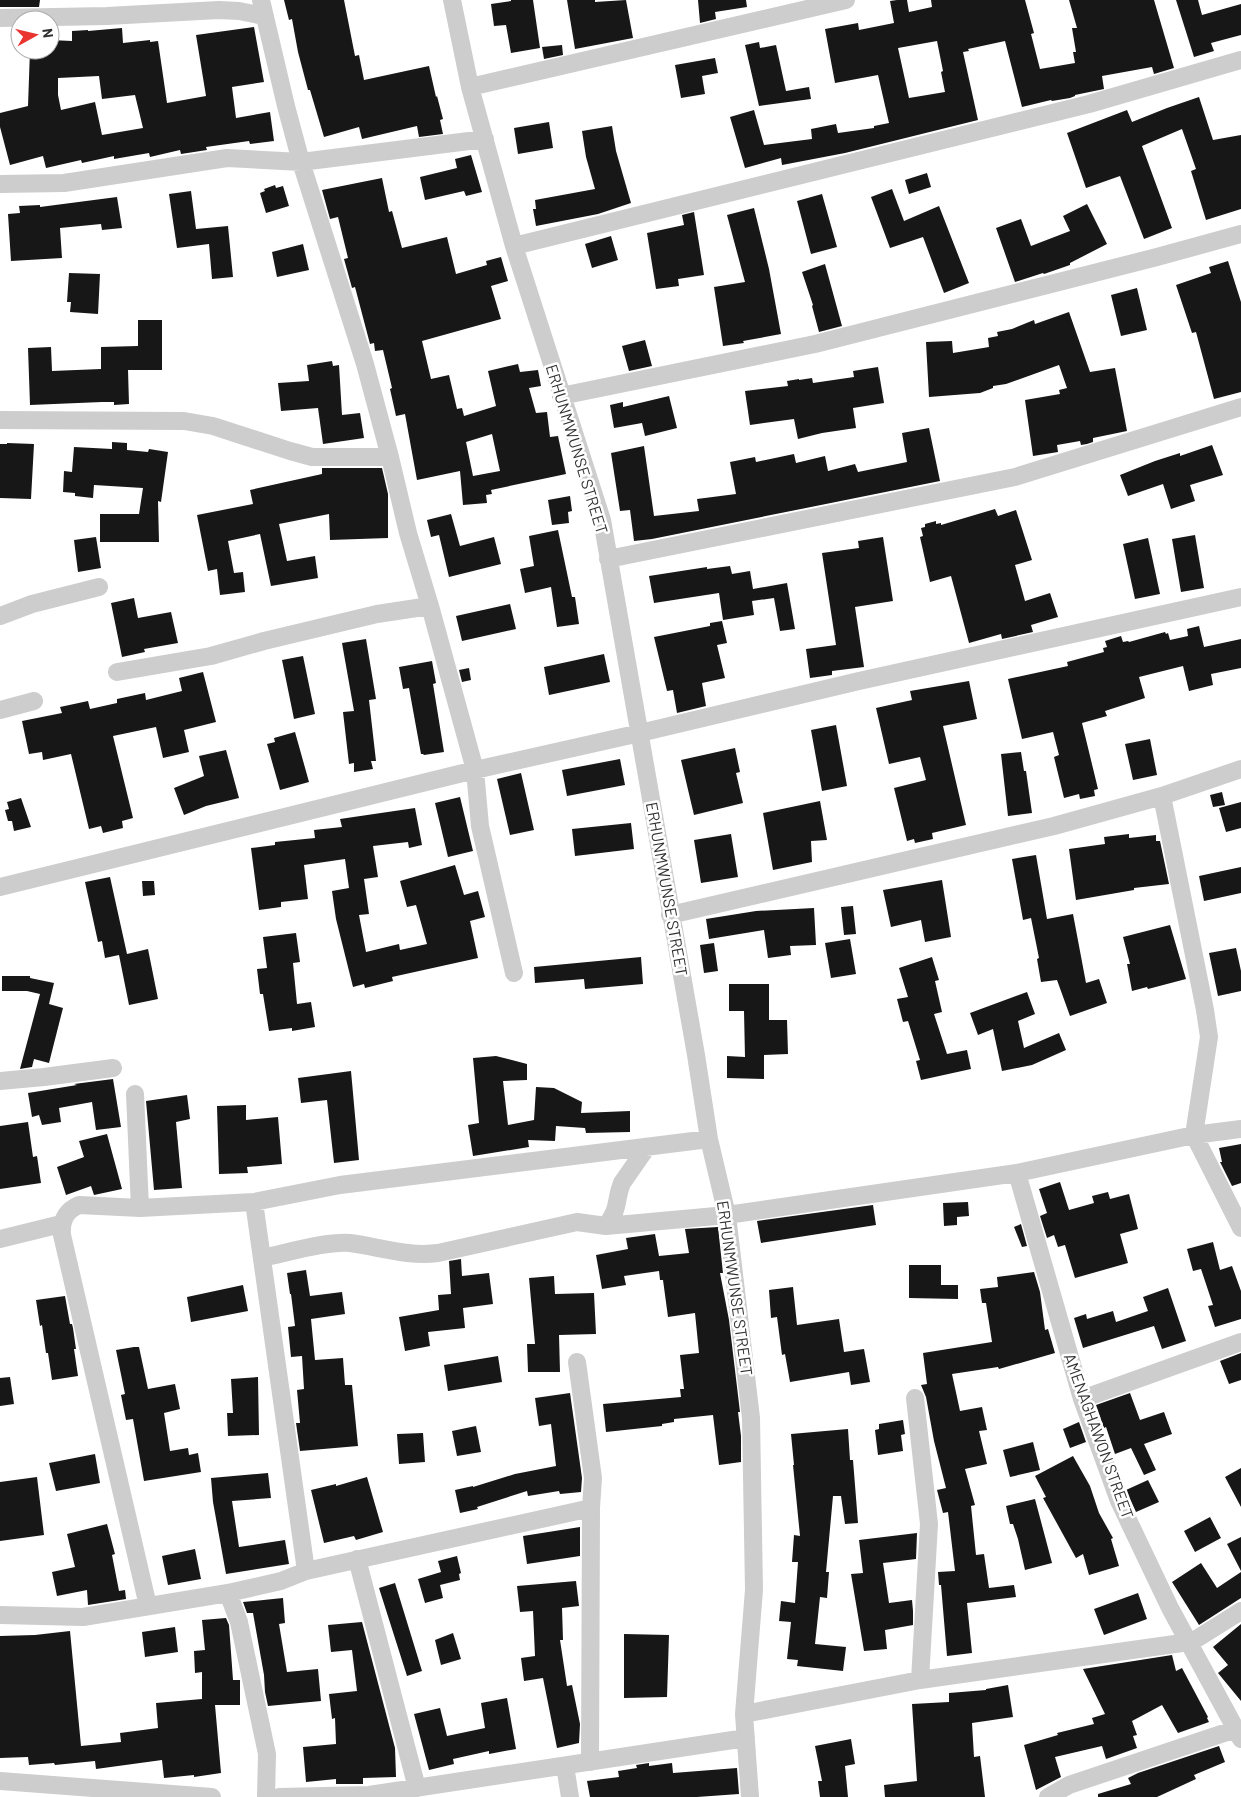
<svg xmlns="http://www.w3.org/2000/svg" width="1241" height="1797" font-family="Barlow,sans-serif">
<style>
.building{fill:#171717;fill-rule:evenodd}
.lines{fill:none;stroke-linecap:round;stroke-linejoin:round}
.minor{stroke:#cdcdcd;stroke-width:18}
.labels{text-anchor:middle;stroke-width:5;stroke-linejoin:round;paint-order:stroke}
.street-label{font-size:16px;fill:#303030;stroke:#fff}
</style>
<rect width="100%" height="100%" fill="#fff"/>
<path class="building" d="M0,0H40L39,7H0Z
M284,0H344L355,56L359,55L364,80L429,66L436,97L437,96L443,119L440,120L443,134L419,137L417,126L362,139L359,127L324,137L310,90H308L298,52L292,19L289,20Z
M511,0H533L540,48L511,53L506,25L494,26L491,4L511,1Z
M567,0H595V2L626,0L633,38L575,49Z
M698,0H746L747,7L715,12L716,19L700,23Z
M897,0H907L909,12L932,7L931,0H1025L1034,33L1031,34L1040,69L1075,63L1073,52H1076L1072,28H1077L1069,0H1154L1174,68L1154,74L1152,67L1102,76L1104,89L1075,95V96L1070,98L1052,101L1051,100L1022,107L1005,41L968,49L969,51L963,52L978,120L845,153L782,165L781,158L745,168L730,117L754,110L764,145L812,139L811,129L836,124L838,133L874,128V126L889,123L878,75L835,83L825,29L858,23L859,30L894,23L890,1ZM937,41L943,71L941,72L945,92L909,98L898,48Z
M1176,0H1198L1202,15L1241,4V35L1211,43L1214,51L1194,57Z
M254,27L264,82L232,87L236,118L270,112L274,141L250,144L249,141L206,147L207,150L181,154L180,150L150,157L149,153L114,159V156L82,163L81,160L46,168L43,156L10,165L0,127V113L28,106L30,50H50V40L72,41V31L88,30V31L122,28L123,43L150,40V42L158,41L167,103L206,96L196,35ZM99,76L102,99L135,95L143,128L102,135L95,102L61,110L58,95V78Z
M759,42L760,48L776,45L786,91L809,87L811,99L759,106L745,45Z
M562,45L563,55L544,59L542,47Z
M715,58L718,73L702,76L705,94L681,98L675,65Z
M1199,97L1213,140L1241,135V209L1206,220L1191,171L1196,169L1182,129L1142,146L1172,228L1144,239L1120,176L1086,188L1067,133L1127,110L1132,122L1167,108Z
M549,122L553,148L518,154L514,128Z
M612,126L616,151L631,203L598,214L536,226L533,209H536L535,200L595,189L586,157L582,131Z
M471,155L482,192L466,196L464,191L425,200L420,177L457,168L455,159Z
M927,173L931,187L909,194L905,180Z
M382,178L389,212L392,211L402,248L447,237L456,274L487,265L486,261L501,257L508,281L491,286L501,319L422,341L431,379L449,375L457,409L462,408L464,416L496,406L488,371L518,364L520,372L538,370L541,386L529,388L536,413L547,412L550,437L558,436L566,474L491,490L492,494L486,495L487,503L463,505L460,471L417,480L405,414L396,416L390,389L392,388L383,350L375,351L374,343L370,344L355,287L352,288L344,259L348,258L338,217L330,219L322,190ZM492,434L500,471L473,476L466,442Z
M275,185L276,188L283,186L289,206L266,213L260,193L265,191L264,189Z
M892,189L904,221L939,206L969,283L944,293L923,237L890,248L871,197Z
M191,191L196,229L228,226L233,277L212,279L209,244L177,248L169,194Z
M822,194L837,247L811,254L797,201Z
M117,197L122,228L102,230L101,224L60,228L62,258L11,261L8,214L20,213L19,206L40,205V207Z
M1087,204L1107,244L1070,263V265L1044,274L1043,273L1015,282L996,228L1021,219L1031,246L1070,231L1063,216Z
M754,208L769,269L781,334L743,341L744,343L723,346L714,287L745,282L727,215Z
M694,212L704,275L678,279L679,286L656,289L647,233L684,225L682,215Z
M611,236L618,260L592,268L585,244Z
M303,244L309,270L277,277L272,252Z
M1228,261L1241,302V392L1214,399L1196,332L1192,333L1176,285L1211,273L1209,267Z
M825,264L842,326L819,332L812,306L813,305L802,272Z
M69,273L100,274L98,314L70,312L71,302H67Z
M1137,288L1147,330L1121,336L1111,295Z
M1069,312L1090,372L1115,368L1127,431L1093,438V442L1087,444L1081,445L1080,441L1057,445L1058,452L1033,456L1025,400L1060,394L1059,390L1067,388L1059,365L1006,384L993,386V388L980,393L929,397L926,342L952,341L953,353L989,347L988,338L998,336L997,332L1012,329L1034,320L1035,324Z
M138,320H162V370H128L129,404L114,405V402H102L30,405L28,348L51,347L52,371L101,369V347L138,346Z
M645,340L652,366L629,371L622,346Z
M332,361L333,366L339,365L342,415L360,413L364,438L323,444L318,408L281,411L278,383L309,381L307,365Z
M878,367L884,403L853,408L856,428L822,433L798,439L794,419L750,425L745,391L788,386L787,381L799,379V380L812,378L813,383L854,377L853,371Z
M669,396L677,428L645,436L642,423L614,428L610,405L623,402V407Z
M929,428L940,481L652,539L634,541L630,510L620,511L611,453L644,446L654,516L699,511L697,499L736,494L730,462L755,457L756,462L794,454L796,463L825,456L828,471L855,464L858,472L907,462L902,433Z
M112,442L127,443V450L148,452L149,449L168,452L161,502L158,501L159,542H100V514H139L143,488L94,485L93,498L75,496V493L63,492L64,471L72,472L74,447L112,449Z
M7,443L34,444L31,499L0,498V444H7Z
M1212,445L1223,475L1190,485L1195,501L1171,509L1163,484L1128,496L1120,475L1155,461L1180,453V456Z
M322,468H382L388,494V538L330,540L329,514L279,524L287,561L315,556L318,578L271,586L260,534L228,541L234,573L243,572L245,592L220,595L217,569L208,571L197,515L253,504L250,490L322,474Z
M570,496L572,511L568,512L569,523L552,525L548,500Z
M995,509L998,516L1016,510L1032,560L1015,565L1025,601L1050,593L1058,617L1031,625L1033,632L1002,639L1001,634L969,643L951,576L930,582L920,537L923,536L921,528L925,527V524L936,521V524L941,523V525Z
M451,514L460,546L494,537L501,564L449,577L439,535L431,537L427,520Z
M558,530L572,597H575L579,624L557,627L551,587L525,593L520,569L534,566L529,536Z
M1195,535L1204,588L1181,592L1172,539Z
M96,537L101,568L78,572L74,540Z
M883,537L893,601L855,607L864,667L832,671V675L810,678L806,649L836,645L822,553L859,548L858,541Z
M1148,538L1160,594L1135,599L1123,544Z
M730,566L732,574L750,571L753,589L787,583L795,629L780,631L774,598L752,601L754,615L723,620L719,593L654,603L649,576L707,567V569Z
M134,598L138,618L171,612L178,643L144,649L145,652L122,657L111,603Z
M510,604L516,629L462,641L456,616Z
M722,621L727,643L717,645L725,678L702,683L706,706L677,713L673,690L667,691L654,637L710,626V623Z
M1199,626L1204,647L1241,639V668L1211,674L1213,685L1189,691L1183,666L1139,677L1145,698L1105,711L1107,716L1082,723L1098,789L1094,790L1095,796L1080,799L1079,794L1064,798L1054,757L1059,755L1053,732L1022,739L1008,679L1068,666L1067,662L1104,652L1103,648L1107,647L1105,641L1121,636L1123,642L1128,641L1129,642L1165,632L1166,634L1168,633L1170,640L1188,636L1187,629Z
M366,639L376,699L369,700L376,761H371L373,769L354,772V763L349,764L343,712L354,711L342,643Z
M604,654L610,682L549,695L544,667Z
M303,656L315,714L294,719L282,660Z
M432,661L436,683L433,684L444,752L424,755L423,754H421L409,688L403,689L399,667Z
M469,668L471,680L462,682L459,670Z
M203,672L216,722L184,730L189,752L163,758L156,727L113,736L133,818L122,821L123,828L103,833L101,826L89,829L71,754L43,760L42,752L29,754L22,721L62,713L60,707L88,701L90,709L117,703V699L145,693L146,700L182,691L179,678Z
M969,681L977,719L943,726L966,825L932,833L933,839L915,843L914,839L907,841L894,788L926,780L920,757L889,764L876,708L912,700L910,691Z
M836,725L847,786L822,791L811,730Z
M295,732L309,782L280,790L267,744L275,742L274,738Z
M1150,739L1157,775L1133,780L1125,744Z
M735,748L740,772L736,773L743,803L694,815L681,760Z
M226,750L239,798L206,806L184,815L174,788L204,776L199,756Z
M1021,752L1024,771H1026L1032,813L1008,816L1001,754Z
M620,759L625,785L567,796L562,770Z
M521,773L534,830L510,835L497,779Z
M1222,792L1225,805L1213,807L1210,795Z
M460,797L473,851L448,857L435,803Z
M21,798L31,827L14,831L12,821H8L5,810L9,809L7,802Z
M820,801L827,840L811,841L812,862L773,870L763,813Z
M1241,802V828L1226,832L1219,808Z
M415,808L422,845L409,848L408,842L373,846L378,877L364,879L369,914L359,915L366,952L399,944L400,950L427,944L416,905L407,907L400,881L455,865L464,895L478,891L485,917L470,921L478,958L392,977L393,981L365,988L364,984L353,987L336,919L332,891L349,888L345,859L304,865L308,899L281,902V907L259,910L251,848L275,845V842L315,838L314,830L342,827L340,819Z
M631,823L634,849L575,856L572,829Z
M731,834L738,877L701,883L694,840Z
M1129,834V838L1156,835V841H1160L1169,884L1134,888V890L1076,900L1069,849L1105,844L1104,837Z
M1036,855L1047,919L1073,914L1086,983L1099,979L1107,1003L1070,1016L1057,980L1041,982L1037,959L1039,958L1031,918L1023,920L1012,859Z
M1241,867V893L1204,901L1199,876Z
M110,877L127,954L148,949L158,999L129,1005L119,955L105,958L102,941L98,942L85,882Z
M942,880L951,937L925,942L921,920L891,927L883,890Z
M142,881H154L155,895L143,896Z
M853,906L856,934L844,935L841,907Z
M814,908L816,945L790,946L791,955L768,958L764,930L709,939L706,919L756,911Z
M1170,925L1186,979L1148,989L1147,987L1132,991L1127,964H1130L1123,937Z
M296,933L300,962L293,963L297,1004L311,1002L315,1027L292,1031V1028L269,1031L263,994H260L257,969L267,968L263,937Z
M850,939L856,974L831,978L825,943Z
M714,943L718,971L704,973L700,945Z
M1236,948L1241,971V991L1218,996L1209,953Z
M641,957L643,984L585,989L584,979L535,983L534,967Z
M932,957L939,980L935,981L942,1012L934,1014L947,1054L967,1050L971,1069L921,1080L916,1061L920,1060L908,1021L903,1022L897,999L908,997L899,968Z
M2,976H30V978L54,983L49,1004L63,1008L49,1063L34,1059L32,1067L20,1069L40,994L27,991H2Z
M729,984H769V1020H787L788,1054L764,1055V1079L727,1078V1056L745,1057L744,1011H729Z
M1027,992L1035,1014L1018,1021L1024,1048L1059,1033L1066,1050L1032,1065L1002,1071L993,1029L978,1035L970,1013Z
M496,1056L527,1064V1080L503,1081L508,1125L534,1120L536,1087L554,1088L582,1102L581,1113L630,1111V1132L586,1133L585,1128L556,1126L555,1141L528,1140L529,1147L473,1156L468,1125L479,1123L473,1058Z
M351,1071L359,1160L334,1163L327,1100L301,1103L298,1078Z
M113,1079L121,1127L96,1130L92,1102L59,1108L61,1122L42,1125L39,1115L32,1117L28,1093L77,1085L74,1084Z
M187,1095L190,1119L176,1122L182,1188L154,1190L146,1101Z
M246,1105V1120L278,1117L282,1164L247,1167L248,1173L219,1174L217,1106Z
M28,1122L33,1157L37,1156L41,1183L0,1189V1126Z
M107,1134L122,1189L94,1195L91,1186L66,1195L57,1167L84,1157L79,1141Z
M1241,1144V1183L1232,1186L1220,1162H1222L1219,1148Z
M1060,1182L1069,1210L1094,1203L1092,1196L1108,1192L1110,1199L1129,1194L1138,1229L1120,1234L1128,1263L1075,1278L1065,1245L1058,1247L1054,1235L1047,1238L1040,1216L1047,1213L1039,1189Z
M968,1202L969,1216L957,1217V1225L944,1226L943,1203Z
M873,1205L876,1225L761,1243L757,1221Z
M1021,1224L1027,1246L1022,1247L1014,1227Z
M718,1227L723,1273H720L729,1320L740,1412H738L741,1436V1462L719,1465L713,1415L674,1419V1422L662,1424V1426L606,1432L603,1404L681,1397L680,1389H684L680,1355L699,1353L695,1313L668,1317L663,1280H660L659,1271L624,1276L626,1285L602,1289L596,1255L628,1249L626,1238L655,1234L659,1256L689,1253L685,1229Z
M1213,1242L1220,1270L1232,1266L1241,1291V1319L1215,1327L1208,1306L1213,1305L1201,1269L1193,1271L1187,1249Z
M461,1259L462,1276L489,1273L493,1304L463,1308L465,1328L428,1332L430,1346L405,1351L399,1317L439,1310L438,1295L451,1294L449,1261Z
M909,1265H941V1285H958V1299L909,1298Z
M306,1270L310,1296L342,1292L345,1314L311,1319L315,1360L343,1358L345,1385H352L358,1446L300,1451L296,1423H300L297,1390L304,1389L302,1356L291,1357L288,1327L295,1326L291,1294H290L287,1273Z
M1034,1272L1040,1292L1045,1330L1048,1329L1055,1353L999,1369L998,1367L952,1374L960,1411L982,1407L987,1430L979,1431L987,1464L965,1469L975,1505L971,1506L976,1555L984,1554L989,1588L1014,1585L1016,1597L967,1603L972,1653L947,1656L941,1585H939L938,1572L955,1571L948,1512L943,1513L937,1490L946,1488L934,1441L926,1397L921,1385L927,1384L923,1353L992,1342L986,1303H982L980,1289L998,1287L997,1277Z
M554,1276L555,1294L594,1293L596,1334L559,1335L560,1372H528L527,1344H535L529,1278Z
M243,1285L248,1311L191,1322L187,1297Z
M793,1287L797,1325L839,1319L844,1352L864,1349L870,1382L851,1385L849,1372L790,1382L785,1354L782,1355L777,1317L771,1318L769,1290Z
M1168,1288L1186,1341L1162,1349L1154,1326L1083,1348L1074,1318L1086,1314L1087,1319L1113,1311L1116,1322L1148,1311L1143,1297Z
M65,1296L70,1324H72L73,1328L76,1349H74L78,1376L52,1380L48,1353H46L42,1325L40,1326L36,1300Z
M134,1347H139L148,1389L175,1384L180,1409L164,1413L170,1451L188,1448L189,1455L198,1453L201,1472L144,1481L133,1419L126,1420L121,1395L125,1394L116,1350Z
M1241,1353V1380L1229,1384L1220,1361Z
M498,1356L502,1382L448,1391L444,1365Z
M10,1377L14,1404L0,1406V1378Z
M258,1377L259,1435L228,1436L227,1413H233L231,1379Z
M570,1393L582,1478L581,1492L560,1494L559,1491L528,1496L527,1491L477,1507L478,1509L460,1513L455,1490L473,1486V1487L515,1474L556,1466L551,1424L539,1426L535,1398Z
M1130,1393L1140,1420L1164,1412L1172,1434L1144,1444L1156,1470L1144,1475L1131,1448L1115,1454L1106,1427L1104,1428L1096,1405Z
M903,1420L905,1434L901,1435L903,1451L878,1455L875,1430L879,1429V1424Z
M1079,1422L1086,1442L1070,1448L1063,1429Z
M476,1426L481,1452L457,1456L452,1431Z
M848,1429L850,1460H853L858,1523L845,1524L841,1496H833L826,1572H829L827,1598L820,1597L815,1644L846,1647L843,1671L797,1666L798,1660L787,1659L791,1622L779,1621L781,1601L795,1603L798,1562H792L794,1535L800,1536L793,1465H794L791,1434Z
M423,1433L425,1462L399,1464L397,1434Z
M1033,1442L1040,1470L1010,1477L1003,1450Z
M95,1454L100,1483L56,1491L49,1463Z
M1073,1456L1090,1486L1099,1513L1113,1538L1111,1539L1119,1566L1089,1575L1083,1554L1076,1558L1043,1498L1046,1497L1035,1476Z
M1241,1468V1507L1225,1477Z
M268,1473L271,1498L232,1501L239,1547L285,1540L289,1564L226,1574L213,1502L211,1478Z
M37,1477L44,1535L0,1541V1482Z
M367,1477L383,1532L356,1540L354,1536L324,1543L311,1490L336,1484V1486Z
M1148,1480L1159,1502L1136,1512L1126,1490Z
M1035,1499L1052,1563L1025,1570L1018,1539L1013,1524H1010L1006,1506Z
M1210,1517L1221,1538L1195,1552L1184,1531Z
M107,1524L115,1554L112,1555L119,1591L125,1590L126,1599L88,1605L87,1590L57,1596L52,1572L75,1567L67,1534Z
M580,1527V1556L527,1564L523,1536Z
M917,1533L916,1559L883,1563L889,1603L912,1600L913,1611V1625L885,1630L887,1649L864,1651L851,1574L863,1573L859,1540Z
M1241,1537V1571L1227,1544Z
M195,1549L201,1579L168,1585L162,1556Z
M457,1556L461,1573L459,1574L460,1580L440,1585L443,1598L425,1603L418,1579L441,1572L438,1561Z
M1201,1563L1217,1588L1241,1572V1598L1199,1625L1172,1582Z
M576,1581L579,1606L562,1608L563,1640H560L567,1686L572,1685L580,1724L579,1743L557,1748L543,1678L524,1681L521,1658L535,1656L533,1611L520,1612L517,1586Z
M395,1583L422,1671L407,1676L379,1588Z
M1138,1593L1147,1619L1104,1635L1094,1609Z
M283,1598L285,1623L279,1624L287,1672L318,1669L321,1701L268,1706L265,1692L264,1675L253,1613H247L243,1602Z
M226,1618L229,1625L233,1680H240V1705H215L221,1773L194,1777V1775L164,1778L162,1760L96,1769L95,1761L55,1765L54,1763L29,1765L28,1757L0,1758V1636L35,1635L70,1631L81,1746L121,1742L120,1733L158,1728L156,1703L202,1699V1672L195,1673L194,1651L205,1650L202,1620Z
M362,1622L395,1748L396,1777L363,1778V1784H336V1779L306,1782L303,1747L336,1744L335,1718L332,1719L329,1694L357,1691L352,1650L331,1652L328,1625Z
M1241,1624V1701L1218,1673L1228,1665L1213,1647Z
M175,1627L178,1652L145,1657L142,1632Z
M453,1633L461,1659L441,1665L435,1640Z
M624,1634L669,1635L667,1697L624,1698Z
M1172,1655L1176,1671L1182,1668L1208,1717L1207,1718L1209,1722L1178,1733L1162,1705L1132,1721L1137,1735L1133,1736L1137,1748L1106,1759L1102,1746L1055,1757L1061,1777L1036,1790L1024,1745L1058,1735L1057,1733L1094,1724L1092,1718L1105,1714L1083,1669Z
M1008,1685L1013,1717L972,1723L974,1757L980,1756L985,1797H885L884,1785L917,1781L912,1704L949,1702V1693L986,1690V1689Z
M507,1698L516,1749L489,1754V1751L453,1759L454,1764L429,1770L414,1714L440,1708L447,1736L485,1728L481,1703Z
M851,1739L855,1764L845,1766L848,1797H820L818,1781H822L815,1746Z
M1219,1746L1225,1762L1194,1775L1196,1779L1157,1797H1098V1794L1131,1784L1128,1778L1138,1773Z
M649,1763V1766L672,1763L673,1773L737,1768L739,1794L697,1797H590L587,1781L619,1777L618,1771L637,1768L636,1765Z"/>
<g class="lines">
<path class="minor" d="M261,0L286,106L301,162L365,364L390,457L408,533L430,606L475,770L480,826L514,973
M452,0L470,87L514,246L602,520L696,1055L709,1139L727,1215L751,1418L754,1590L744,1714L750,1797
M0,18L107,16L219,10L239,11L264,16
M470,87L846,0
M0,184L64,183L227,158L301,162L485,139
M514,246L1089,104L1241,60
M561,396L815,344L1157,257L1241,234
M0,420L184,421L213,426L290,451L312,457H390
M608,559L1015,477L1241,407
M0,616L32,604L99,587
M117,672L211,656L264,641L377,614L430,606
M0,710L34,701
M1162,796L1205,1010L1209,1037L1194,1135L1241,1228
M0,887L475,770L640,733L859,681L1241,597
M670,915L1054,826L1162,796L1241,769
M0,1081L44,1077L113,1068
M135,1094L140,1208
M1017,1173L1082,1399L1119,1501L1170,1608L1241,1739
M606,1226C620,1208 615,1200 622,1183L647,1147
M0,1239L61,1224
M262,1258C287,1253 326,1241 350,1243C380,1247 408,1257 438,1253L577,1222L606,1226L727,1215L1017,1173L1194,1135L1241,1129
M577,1362L593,1478L591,1508L590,1762
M915,1398L929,1524L920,1680
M1082,1399L1241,1342
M357,1559L417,1788
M306,1571L591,1508
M228,1593L239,1622L267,1754L266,1797
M148,1606L62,1235C61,1221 65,1211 79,1205L140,1208L254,1202L340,1185L709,1139
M0,1615L83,1617L228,1593L281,1581L306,1571L254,1202
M1190,1643L1241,1611
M744,1714L920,1680L1189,1642
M565,1766L570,1797
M0,1781L212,1797
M279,1797L369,1795L746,1738
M1048,1797L1069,1785L1236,1729"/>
</g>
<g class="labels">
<g class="street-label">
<text transform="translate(577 449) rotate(73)" y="6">ERHUNMWUNSE STREET</text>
<text transform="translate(667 889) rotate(80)" y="6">ERHUNMWUNSE STREET</text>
<text transform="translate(735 1288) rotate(82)" y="6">ERHUNMWUNSE STREET</text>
<text transform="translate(1099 1436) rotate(70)" y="6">AMENAGHAWON STREET</text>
</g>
</g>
<g transform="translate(35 35) rotate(82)"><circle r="24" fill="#ffffff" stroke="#acacac"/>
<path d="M0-4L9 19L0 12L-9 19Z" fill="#e93430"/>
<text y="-8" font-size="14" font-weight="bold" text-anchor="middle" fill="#303030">N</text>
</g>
</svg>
